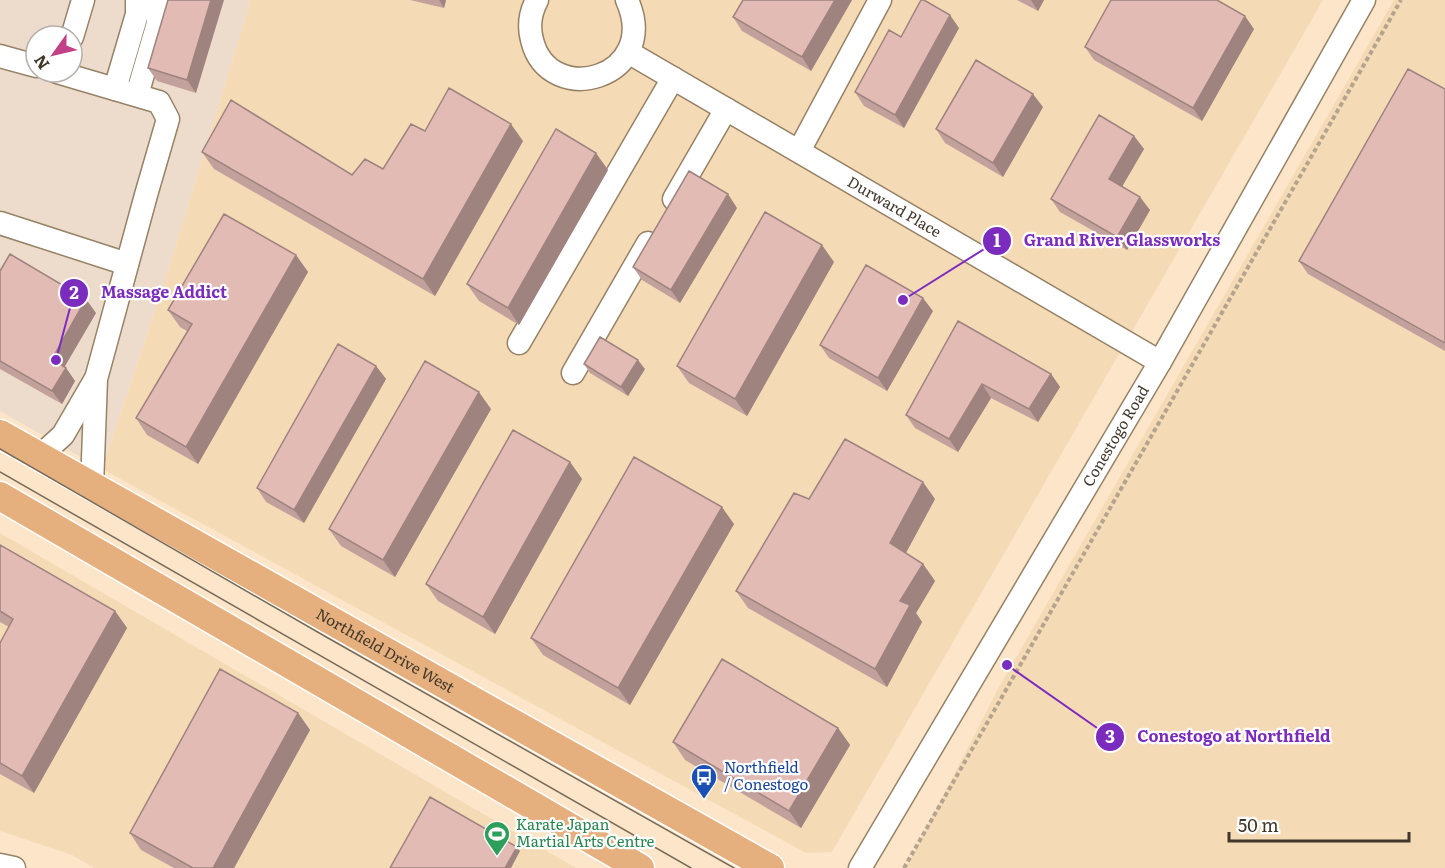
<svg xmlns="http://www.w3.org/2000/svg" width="1445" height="868" font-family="Literata,serif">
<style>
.commercial{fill:#eddccb;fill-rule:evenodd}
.built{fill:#f5dab6}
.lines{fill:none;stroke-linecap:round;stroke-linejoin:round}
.minor-casing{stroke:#968267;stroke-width:25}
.major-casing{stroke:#fff;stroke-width:31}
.path{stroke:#b5a48d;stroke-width:4;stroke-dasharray:4.5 3;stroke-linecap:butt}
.minor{stroke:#fff;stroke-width:22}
.major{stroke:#e5af7e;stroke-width:28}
.tram{stroke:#776a59;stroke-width:1.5}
.wall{fill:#c2a19c}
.shaded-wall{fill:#9e837f}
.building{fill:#e2bbb5;stroke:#9e837f;stroke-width:1.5}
.labels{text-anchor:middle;stroke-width:4.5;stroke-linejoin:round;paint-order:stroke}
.street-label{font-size:15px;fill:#40372b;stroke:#fff}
.transit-label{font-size:15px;fill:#164399;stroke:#fff;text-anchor:start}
.leisure-label{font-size:15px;fill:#27864d;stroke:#fff;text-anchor:start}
.leader{fill:none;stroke:#7b2cbf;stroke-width:2}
.callout-dot{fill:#7b2cbf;stroke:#fff;stroke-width:2}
.mark-label{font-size:18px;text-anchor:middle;font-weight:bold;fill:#fff}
.callout-label{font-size:16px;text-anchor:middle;font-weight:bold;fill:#7b2cbf;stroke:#fff;stroke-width:4.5;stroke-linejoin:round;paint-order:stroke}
</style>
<rect width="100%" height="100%" fill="#fce5c8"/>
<path class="commercial" d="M0,0H251L164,285L102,469L0,411ZM36,36H72V72H36Z"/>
<path class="built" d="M251,0H1323L832,852L806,853L102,469L164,285Z
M1394,0H1445V868H906L998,689Z
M0,533L576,868H94L72,855L0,831Z"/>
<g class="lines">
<g class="minor-casing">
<g id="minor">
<path d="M537,0C530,13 528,25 532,40C549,110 662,78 627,0"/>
<path d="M72,37L83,0"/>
<path id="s1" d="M628,52L1160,362"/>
<path d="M0,56L36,66"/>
<path d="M57,72L159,102L168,119L146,195L96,379L92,486"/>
<path d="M115,89L137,14V0"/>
<path d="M137,95L158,23L157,0"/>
<path d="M799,151L880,0"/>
<path d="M674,199L726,109"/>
<path d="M0,223L127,264"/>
<path d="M519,343L673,78"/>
<path d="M573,373L648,243"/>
<path d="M40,456L63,435L95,380"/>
<path d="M0,865L14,868"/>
<path id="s2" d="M860,868L1160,362L1364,0"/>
</g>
</g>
<g class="major-casing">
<g id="major">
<path id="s3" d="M0,434L770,868"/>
<path d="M0,496L640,868"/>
</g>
</g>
<path class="path" d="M904,868L1401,0"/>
<use href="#minor" class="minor"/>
<use href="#major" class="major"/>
<path class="tram" d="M0,449L328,638L734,868
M0,472L691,868"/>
</g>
<path class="wall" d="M168,0L196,93L157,81L148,68Z
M410,0H446L444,8Z
M852,0L811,71L742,31L733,17Z
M1017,0H1044L1038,11Z
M959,28L904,128L864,106L855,92L901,37Z
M1254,29L1202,121L1094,60L1085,47Z
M1445,89V351L1308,274L1299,261Z
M1043,107L1003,177L945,143L936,129Z
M425,131L523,141L435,296L214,169L202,152L352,175L383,169Z
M1134,136L1144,149L1122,186L1150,210L1127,250L1060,212L1051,199Z
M608,170L519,325L479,301L467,284Z
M737,208L680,303L642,280L633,267Z
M296,255L308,272L198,464L147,435L136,418L187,331L180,327L168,310Z
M834,262L747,416L689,383L677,366Z
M0,271L96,313L64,367L66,368L75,381L62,404L0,369Z
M933,311L887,391L829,358L820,345Z
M958,321L1051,374L1060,387L1038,422L991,398L958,452L915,428L906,415Z
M584,364L645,369L628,396L590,373Z
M376,366L386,379L304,523L266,502L257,488Z
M491,409L395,577L341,546L329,529Z
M570,462L582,479L495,634L438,601L426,584Z
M809,499H935L906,553L923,564L935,581L916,613L922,622L887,687L748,608L736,591Z
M734,524L630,705L543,655L531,638Z
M0,545L115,611L127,628L34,793L0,774V643L9,627L0,622Z
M298,713L310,730L234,868H174L141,850L130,833Z
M838,728L850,745L801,828L685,760L673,742Z"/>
<path class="shaded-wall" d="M211,0H224L196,93L187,80Z
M439,0H446L444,8Z
M835,0H852L811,71L802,57Z
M1031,0H1044L1038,11Z
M950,15L959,28L904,128L895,115Z
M1245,16L1254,29L1202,121L1193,108Z
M1033,94L1043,107L1003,177L993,163Z
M511,124L523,141L435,296L423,279Z
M1134,136L1144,149L1119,192L1109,179Z
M596,153L608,170L519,325L508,308Z
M728,194L737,208L680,303L671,290Z
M1140,197L1150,210L1127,250L1117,237Z
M822,245L834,262L747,416L735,399Z
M296,255L308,272L198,464L186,447Z
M923,298L933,311L887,391L878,378Z
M86,299L96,313L61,373L52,359Z
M638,360L645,369L628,396L621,387Z
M376,366L386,379L304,523L294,510Z
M66,368L75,381L62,404L52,391Z
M1051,374L1060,387L1038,422L1029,409Z
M982,384L991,398L958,452L949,439Z
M479,392L491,409L395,577L383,560Z
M570,462L582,479L495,634L483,617Z
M923,482L935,499L902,560L890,543Z
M722,507L734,524L630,705L618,688Z
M923,564L935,581L916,613L922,622L887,687L875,669L900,601Z
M115,611L127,628L34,793L22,776Z
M298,713L310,730L234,868H213Z
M838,728L850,745L801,828L789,811Z
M517,847L520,851L511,868H505Z"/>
<path class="building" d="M168,0H211L187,80L148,68Z
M743,0H835L802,57L733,17Z
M921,0H924L950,15L895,115L855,92L889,30L901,37Z
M1111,0H1217L1245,16L1193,108L1085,47Z
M976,60L1033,94L993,163L936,129Z
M1408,69L1445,89V343L1299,261Z
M449,88L511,124L423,279L202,152L231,100L352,175L365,159L383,169L411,124L425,131Z
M1099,115L1134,136L1109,179L1140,197L1117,237L1051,199Z
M556,129L596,153L508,308L467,284Z
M689,171L728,194L671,290L633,267Z
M765,212L822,245L735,399L677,366Z
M224,214L296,255L186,447L136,418L192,324L168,310Z
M10,254L86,299L52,359L66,368L52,391L0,361V271Z
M866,265L923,298L878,378L820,345Z
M958,321L1051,374L1029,409L982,384L949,439L906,415Z
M600,337L638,360L621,387L584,364Z
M338,344L376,366L294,510L257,488Z
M425,361L479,392L383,560L329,529Z
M513,430L570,462L483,617L426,584Z
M845,439L923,482L890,543L923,564L900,601L910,605L875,669L736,591L794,493L809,499Z
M634,457L722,507L618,688L531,638Z
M0,545L115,611L22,776L0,763V643L13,619L0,611Z
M722,659L838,728L789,811L673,742Z
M220,669L298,713L213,868H193L130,833Z
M430,797L517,847L505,868H390Z"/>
<defs>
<g id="bus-pin" transform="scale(1.35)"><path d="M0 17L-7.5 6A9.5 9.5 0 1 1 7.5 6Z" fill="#1a4fb4" stroke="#fff"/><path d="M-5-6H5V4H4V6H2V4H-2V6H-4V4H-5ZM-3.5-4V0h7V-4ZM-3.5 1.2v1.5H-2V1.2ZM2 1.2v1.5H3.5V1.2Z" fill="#fff"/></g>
<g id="stadium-pin" transform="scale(1.35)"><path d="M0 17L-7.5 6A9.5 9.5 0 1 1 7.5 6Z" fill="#2e9e5b" stroke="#fff"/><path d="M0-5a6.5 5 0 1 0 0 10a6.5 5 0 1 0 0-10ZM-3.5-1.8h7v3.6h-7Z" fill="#fff"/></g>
</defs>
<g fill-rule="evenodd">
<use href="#bus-pin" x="704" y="777"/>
<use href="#stadium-pin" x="497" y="834"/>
</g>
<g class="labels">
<g class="street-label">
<text dy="5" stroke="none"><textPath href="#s1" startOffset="308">Durward Place</textPath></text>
<text dy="5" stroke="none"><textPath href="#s2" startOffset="502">Conestogo Road</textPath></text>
<text dy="5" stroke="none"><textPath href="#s3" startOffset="442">Northfield Drive West</textPath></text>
</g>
<g class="transit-label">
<text x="724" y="773">Northfield<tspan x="724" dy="17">/ Conestogo</tspan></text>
</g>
<g class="leisure-label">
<text x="516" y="830">Karate Japan<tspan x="516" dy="17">Martial Arts Centre</tspan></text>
</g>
</g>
<path class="leader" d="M903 300L997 241M56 360L74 293M1007 665L1110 737"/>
<g class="callout-dot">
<circle cx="903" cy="300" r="6"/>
<circle cx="56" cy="360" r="6"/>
<circle cx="1007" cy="665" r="6"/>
<circle cx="997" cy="241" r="15"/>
<circle cx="74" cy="293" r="15"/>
<circle cx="1110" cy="737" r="15"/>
</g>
<g class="mark-label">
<text x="997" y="247">1</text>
<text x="74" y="299">2</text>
<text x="1110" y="743">3</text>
</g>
<g class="callout-label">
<text x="1122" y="246">Grand River Glassworks</text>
<text x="164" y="298">Massage Addict</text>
<text x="1234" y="742">Conestogo at Northfield</text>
</g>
<g transform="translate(54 54) rotate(236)"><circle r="28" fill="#ffffff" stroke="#b3afaa" stroke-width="1.5"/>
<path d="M0-4.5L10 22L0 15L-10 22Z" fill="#c24087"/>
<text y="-9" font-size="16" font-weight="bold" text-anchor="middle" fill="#40372b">N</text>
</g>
<path d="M1229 832v9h180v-9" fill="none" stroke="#40372b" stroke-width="3"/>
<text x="1238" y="832" font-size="18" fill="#40372b" stroke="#ffffff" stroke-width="4.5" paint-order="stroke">50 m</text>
</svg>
